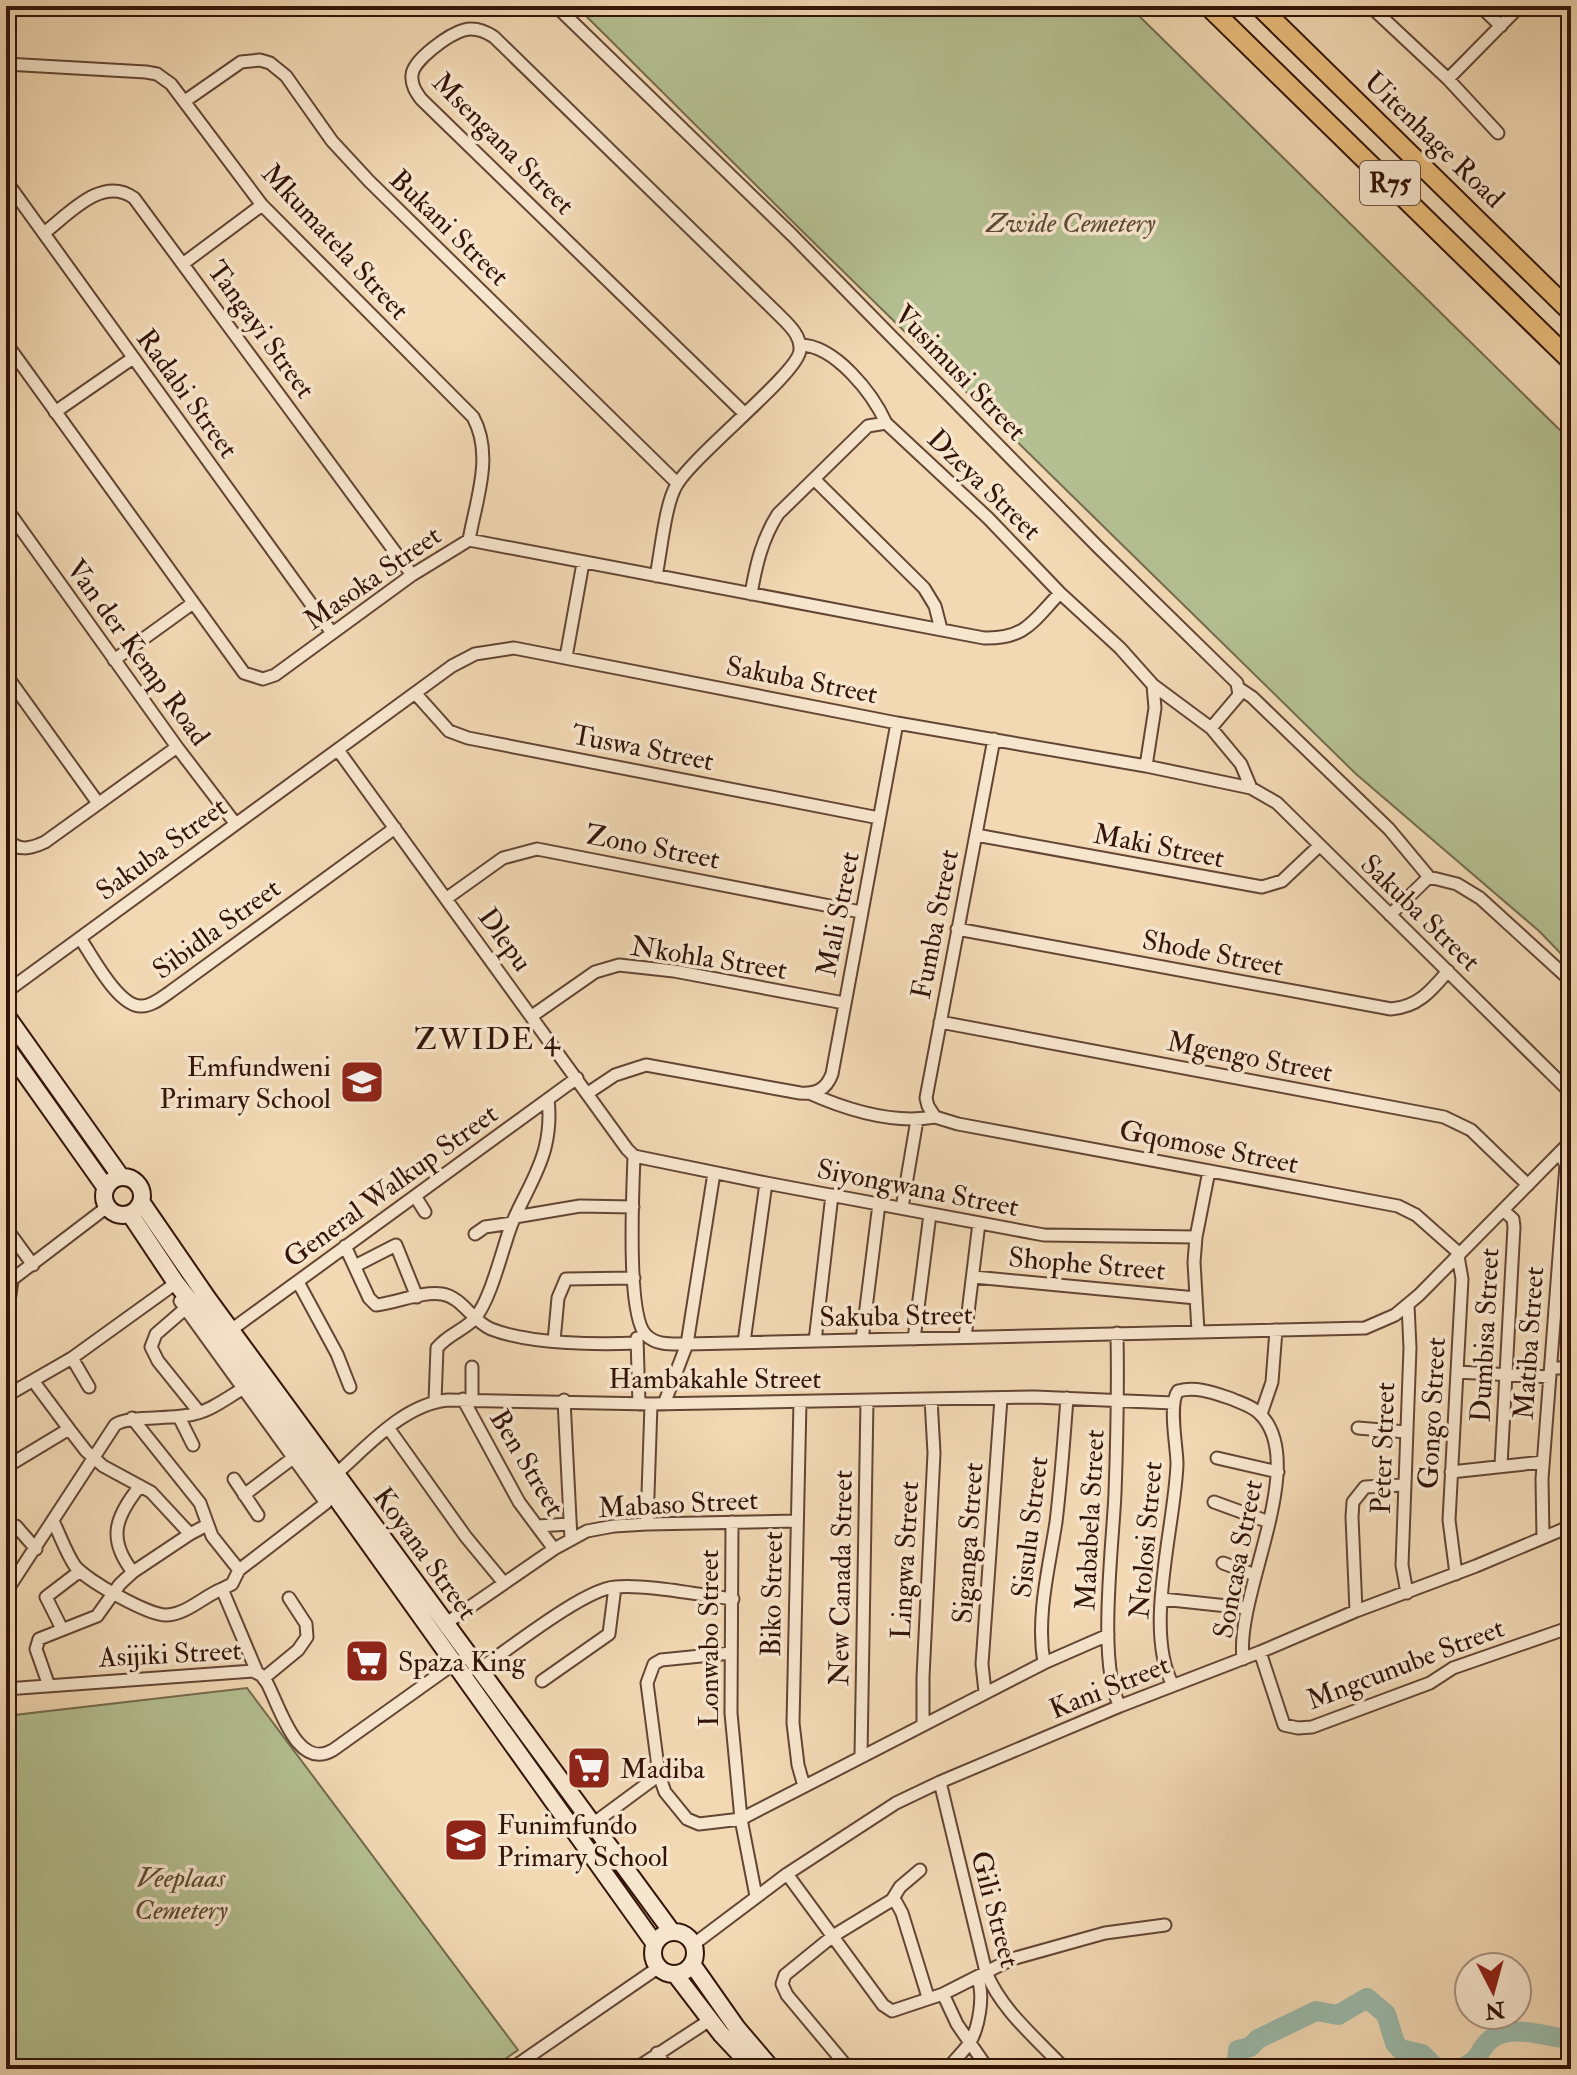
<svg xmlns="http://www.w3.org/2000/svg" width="1577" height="2075" font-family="'IM FELL Double Pica',serif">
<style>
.green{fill:#b4c092;stroke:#746a4e;stroke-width:2}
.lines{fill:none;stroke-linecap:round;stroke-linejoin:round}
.river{stroke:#9bbaab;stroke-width:20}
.street-casing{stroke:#634534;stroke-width:15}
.secondary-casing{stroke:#331409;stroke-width:20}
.primary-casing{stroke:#331409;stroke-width:22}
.street{stroke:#f7e6ce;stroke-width:11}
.secondary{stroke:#f7e6ce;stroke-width:16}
.primary{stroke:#e9bc7a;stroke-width:18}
.labels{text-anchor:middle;stroke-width:7;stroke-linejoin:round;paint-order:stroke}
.shield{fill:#f7e6ce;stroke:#6e5344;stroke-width:2}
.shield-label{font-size:26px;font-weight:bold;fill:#331409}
.street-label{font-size:28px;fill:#331409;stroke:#f7e6ce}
.park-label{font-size:28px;font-style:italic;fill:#5a4832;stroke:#f7e6ce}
.poi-label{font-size:28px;fill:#331409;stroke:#f7e6ce;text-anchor:start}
.neighbourhood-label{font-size:30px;letter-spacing:2px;fill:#331409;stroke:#f7e6ce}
</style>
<rect width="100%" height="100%" fill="#f2d9b4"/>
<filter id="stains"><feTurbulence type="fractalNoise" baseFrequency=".0025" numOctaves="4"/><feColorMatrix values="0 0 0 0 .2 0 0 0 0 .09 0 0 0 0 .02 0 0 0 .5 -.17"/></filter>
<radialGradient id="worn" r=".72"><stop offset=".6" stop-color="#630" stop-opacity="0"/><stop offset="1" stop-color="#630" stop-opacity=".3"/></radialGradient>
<path class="green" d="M576,6H1129L1571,441V964L1539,931L1356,774L799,228Z
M247,1688L518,2050L491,2069H6V1716Z"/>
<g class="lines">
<path class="river" d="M1236,2069L1238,2050L1250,2047L1258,2039L1316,2011L1338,2015L1367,1998L1386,2014L1395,2043L1400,2049L1422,2054L1436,2068L1445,2069
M1457,2069C1484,2062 1476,2048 1494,2037C1516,2024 1548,2038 1571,2039"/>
<g class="street-casing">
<path id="street" d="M556,6L792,235L1098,547L1237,683L1239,695L1211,728L1241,764L1251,788
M1370,6L1448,79L1498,133
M1480,6L1501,26
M6,64L146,72L157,74L171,84L262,205L473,417C494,455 476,500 469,540
M1448,79L1520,6
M185,101L241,62L260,60L270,63L286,76L332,141L369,181L677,483
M6,181L332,633
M44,233C69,214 102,175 134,198L412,575
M184,263L262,205
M6,343L244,673L263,679L275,675L412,575L469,540L984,638C1026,639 1033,621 1060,593
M800,345C835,345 873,394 886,423
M55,412L133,358
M815,480L924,588L935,606L941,629
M6,508L177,747L235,823
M656,576C661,552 665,505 676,486C693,455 799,373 800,350C801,335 788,324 778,314L494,37C485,31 475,27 464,30C449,34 413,60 412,75C411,85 416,92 421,99L744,413
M751,594C756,565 762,539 778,514L868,426L886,423L988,518L1060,593L1120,648L1153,685L1155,708L1146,766
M566,657L583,563
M114,660L193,603
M6,675L98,803
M1153,685L1211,728
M1240,689L1252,697L1389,829L1429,877L1457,884L1480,898L1571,981
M415,693L449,731L468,738L879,818
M338,750L627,1149L634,1156L766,1183L1044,1235L1196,1237
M976,835L1262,887L1282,881L1319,846
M6,838C17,852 30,849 45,842L177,747
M447,898L503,858L537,849L861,912
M1390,915L1429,877
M957,929L1391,1009C1418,1007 1431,991 1448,971
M80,938C92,956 119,1008 142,1006C152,1006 161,998 170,992L395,828
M6,992L452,666L475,654L514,648L897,723L1146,766L1251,788L1277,803L1571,1093
M532,1016L595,972L619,965L674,971L844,1003
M940,1022L1444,1117L1471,1130L1528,1185
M588,1093L615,1075L646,1065L800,1093C816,1094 826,1090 832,1074L897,723
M809,1093C847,1110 894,1124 935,1117
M935,1117L958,1124L1398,1206L1416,1215L1460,1254
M935,1117L928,1106L926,1098L994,739
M634,1156C633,1189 626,1315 646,1335C657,1346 673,1344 687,1344L1365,1328L1395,1315L1419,1295L1571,1141
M415,1196L425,1212
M902,1208L917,1120
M515,1217L580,1206L633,1207
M6,1228L33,1265
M475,1234L485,1227L512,1223
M345,1246L369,1298L376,1305C397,1303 421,1291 442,1294C462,1297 472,1321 491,1329C529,1344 597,1345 637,1343
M355,1266L396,1245L417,1297
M974,1277L1196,1298
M298,1282L337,1354L350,1387
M6,1284L107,1207
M6,1300L10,1295L12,1280
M180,1301L326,1503L239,1570
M186,1308L156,1334L151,1347L158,1361L199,1412
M231,1330L577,1078
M1198,1331L1194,1262L1196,1237L1209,1171
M1117,1333C1118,1387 1117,1440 1115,1493C1113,1543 1097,1666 1120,1706
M965,1337L979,1223
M637,1338L639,1404
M914,1339L930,1214
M862,1340L879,1204
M554,1341L558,1298L566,1279L634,1278
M815,1341L832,1195
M744,1342L766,1183
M72,1358L89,1387
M472,1367V1399
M1551,1368H1571
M1457,1372L1550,1377
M34,1382L69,1429
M6,1396L72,1358L176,1283
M463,1399L519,1502L554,1549
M564,1400L571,1539
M435,1401L437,1348C448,1334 465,1330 475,1318C491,1299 502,1250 511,1226C521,1200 538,1176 545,1148C549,1132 550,1116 548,1099
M800,1402L793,1723L798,1765L804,1786
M664,1404L687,1344L714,1173
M1261,1414L1272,1382L1276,1330
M179,1417L193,1445
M132,1418L200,1503L212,1536L239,1570L232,1584L222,1589L257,1672
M1358,1428L1406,1432
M389,1429L466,1537L504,1583
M1217,1458L1278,1472
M1501,1465L1514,1227L1513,1219L1504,1211
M6,1467L69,1429L86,1451L103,1466L151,1492L190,1534L207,1525
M1451,1472L1543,1462
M336,1474C368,1446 404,1404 448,1400L651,1404L1035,1397L1173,1403
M234,1479L258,1515
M244,1495L293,1458
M1214,1502L1269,1522
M53,1521C60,1535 66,1553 75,1566C86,1580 149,1616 167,1615C187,1614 204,1596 222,1589
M732,1522L731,1713L741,1819L756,1896
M647,1524L651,1404
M538,1526L570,1524
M6,1529L16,1526L36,1549
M1543,1537L1542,1479L1566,1165L1560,1154
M1223,1563L1255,1575
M133,1572C107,1539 115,1517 140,1486
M1456,1574L1449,1520L1462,1279L1458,1256
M6,1592L115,1425C127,1415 172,1420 194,1414C212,1410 228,1397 244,1388
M1407,1593L1402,1565L1410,1348L1408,1305
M1162,1599L1246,1608
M1356,1611L1352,1517L1353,1502L1365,1487L1403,1485
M445,1624L554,1549L587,1531L614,1526L647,1524L796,1521
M62,1629L46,1597L80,1571
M1260,1652L1284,1725L1298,1728L1312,1727L1430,1683L1453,1668L1571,1627
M731,1653L661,1660L654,1664L647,1683L659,1775L665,1792L687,1819L699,1824L741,1819L1044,1663L1108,1635
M1044,1663C1036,1616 1049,1568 1056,1522C1061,1481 1064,1439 1067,1398
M478,1670C508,1650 584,1589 615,1587C647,1584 699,1595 733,1599
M264,1678L298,1650L307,1637L306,1624L289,1598
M542,1681L609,1634L615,1587
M1173,1685C1143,1631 1175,1526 1177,1464C1177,1447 1168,1404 1178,1391C1197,1386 1214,1393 1232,1399C1241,1403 1252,1406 1259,1413C1311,1462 1235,1593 1243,1659
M49,1686L36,1649L39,1639L97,1616L120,1584L133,1572L190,1534
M6,1689L253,1671L261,1675L267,1683C280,1707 297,1771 333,1750L455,1663
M985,1692L982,1664L1001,1398
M923,1725V1677L934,1453L931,1399
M861,1755L867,1401
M940,1782L986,1972C1001,2010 1037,2039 1065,2069
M594,1823L659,1775
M787,1874L883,2005L892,2011L943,1994L1012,1959L1105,1933L1165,1925
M892,1900L900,1887L920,1870
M694,1944L787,1874L896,1803L940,1782L1120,1706L1260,1652L1356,1611L1476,1566L1571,1526
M943,1994L957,2024L988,2069
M657,2053L668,2069
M511,2069L659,1967
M635,2069L710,2020
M849,2069L787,1995L782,1984L785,1975L833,1936L892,1900L896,1902L902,1913L928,1997
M947,2069C954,2061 962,2053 968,2045C979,2030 985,1994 977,1977"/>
</g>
<g class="secondary-casing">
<path id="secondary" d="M6,1015L121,1177
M6,1047L106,1188
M104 1196a19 19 0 1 1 38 0a19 19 0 1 1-38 0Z
M142,1203L208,1299L672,1932
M130,1214L176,1283L259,1390L655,1944
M653 1953a21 21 0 1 1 42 0a21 21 0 1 1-42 0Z
M692,1964L737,2028L772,2069
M675,1974L721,2034L754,2069"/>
</g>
<g class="primary-casing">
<path id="primary" d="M1208,6L1571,361
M1259,6L1571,312"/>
</g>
<use href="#street" class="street"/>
<use href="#secondary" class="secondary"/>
<use href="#primary" class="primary"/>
</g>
<defs>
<g id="school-square" transform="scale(2.3)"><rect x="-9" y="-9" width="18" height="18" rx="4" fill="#8f2418" stroke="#f7e6ce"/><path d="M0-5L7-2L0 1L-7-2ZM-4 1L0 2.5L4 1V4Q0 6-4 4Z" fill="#fff"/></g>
<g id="supermarket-square" transform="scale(2.3)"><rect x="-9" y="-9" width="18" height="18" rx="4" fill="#8f2418" stroke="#f7e6ce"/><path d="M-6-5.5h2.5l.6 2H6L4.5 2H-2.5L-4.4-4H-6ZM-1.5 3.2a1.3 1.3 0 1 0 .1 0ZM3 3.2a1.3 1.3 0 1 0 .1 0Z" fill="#fff"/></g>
</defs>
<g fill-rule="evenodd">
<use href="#school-square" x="362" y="1082"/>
<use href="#supermarket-square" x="367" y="1661"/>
<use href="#supermarket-square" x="589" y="1768"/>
<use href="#school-square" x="466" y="1840"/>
</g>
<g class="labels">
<rect class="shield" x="1360" y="161" width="60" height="44" rx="6"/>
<g class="shield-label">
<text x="1390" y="192">R75</text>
</g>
<g class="street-label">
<text transform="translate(1435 139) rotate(44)" y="10">Uitenhage Road</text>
<text transform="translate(504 143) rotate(45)" y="10">Msengana Street</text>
<text transform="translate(450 227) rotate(44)" y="10">Bukani Street</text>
<text transform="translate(336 241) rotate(47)" y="10">Mkumatela Street</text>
<text transform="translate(262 329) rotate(54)" y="10">Tangayi Street</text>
<text transform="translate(961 372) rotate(46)" y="10">Vusimusi Street</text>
<text transform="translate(188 393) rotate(54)" y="10">Radabi Street</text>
<text transform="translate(985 484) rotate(44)" y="10">Dzeya Street</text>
<text transform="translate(372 577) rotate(-35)" y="10">Masoka Street</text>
<text transform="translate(139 652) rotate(54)" y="10">Van der Kemp Road</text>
<text transform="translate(802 679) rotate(11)" y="10">Sakuba Street</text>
<text transform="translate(643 747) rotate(11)" y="10">Tuswa Street</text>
<text transform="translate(1159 845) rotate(11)" y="10">Maki Street</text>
<text transform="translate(653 846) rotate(11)" y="10">Zono Street</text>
<text transform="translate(161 848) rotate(-36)" y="10">Sakuba Street</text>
<text transform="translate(1421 912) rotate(44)" y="10">Sakuba Street</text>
<text transform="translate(837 914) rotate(-79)" y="10">Mali Street</text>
<text transform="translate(934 924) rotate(-79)" y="10">Fumba Street</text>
<text transform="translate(216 928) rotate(-36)" y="10">Sibidla Street</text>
<text transform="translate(506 939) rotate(54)" y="10">Dlepu</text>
<text transform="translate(1213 952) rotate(11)" y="10">Shode Street</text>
<text transform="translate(709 957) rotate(9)" y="10">Nkohla Street</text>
<text transform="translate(1250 1056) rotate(11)" y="10">Mgengo Street</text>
<text transform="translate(1209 1146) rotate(11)" y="10">Gqomose Street</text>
<text transform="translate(390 1185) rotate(-36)" y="10">General Walkup Street</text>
<text transform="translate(918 1187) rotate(11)" y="10">Siyongwana Street</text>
<text transform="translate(1087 1263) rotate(5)" y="10">Shophe Street</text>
<text transform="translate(896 1315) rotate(-1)" y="10">Sakuba Street</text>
<text transform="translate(1484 1335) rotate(-87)" y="10">Dumbisa Street</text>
<text transform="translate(1528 1343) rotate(-86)" y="10">Matiba Street</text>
<text x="715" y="1388">Hambakahle Street</text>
<text transform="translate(1431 1413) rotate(-87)" y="10">Gongo Street</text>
<text transform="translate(1382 1448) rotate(-88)" y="10">Peter Street</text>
<text transform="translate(528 1462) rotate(59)" y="10">Ben Street</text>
<text transform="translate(678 1503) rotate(-3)" y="10">Mabaso Street</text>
<text transform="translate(1089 1520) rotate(-87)" y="10">Mababela Street</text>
<text transform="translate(1029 1527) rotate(-83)" y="10">Sisulu Street</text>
<text transform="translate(1145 1540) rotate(-85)" y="10">Ntolosi Street</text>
<text transform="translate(967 1543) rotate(-86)" y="10">Siganga Street</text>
<text transform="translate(426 1553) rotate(54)" y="10">Koyana Street</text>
<text transform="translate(1237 1559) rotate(-79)" y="10">Soncasa Street</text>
<text transform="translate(904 1560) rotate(-87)" y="10">Lingwa Street</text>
<text transform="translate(840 1578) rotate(-89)" y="10">New Canada Street</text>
<text transform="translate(771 1594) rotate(-89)" y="10">Biko Street</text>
<text transform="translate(708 1638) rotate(-90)" y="10">Lonwabo Street</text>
<text transform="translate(170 1653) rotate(-3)" y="10">Asijiki Street</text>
<text transform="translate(1405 1663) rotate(-21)" y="10">Mngcunube Street</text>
<text transform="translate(1109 1686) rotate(-22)" y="10">Kani Street</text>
<text transform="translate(996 1909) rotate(75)" y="10">Gili Street</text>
</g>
<g class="park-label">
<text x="1071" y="232">Zwide Cemetery</text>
<text x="181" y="1887">Veeplaas<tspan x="181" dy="32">Cemetery</tspan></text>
</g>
<g class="poi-label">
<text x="331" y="1076" text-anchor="end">Emfundweni<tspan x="331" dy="32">Primary School</tspan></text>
<text x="398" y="1671">Spaza King</text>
<text x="620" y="1778">Madiba</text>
<text x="497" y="1834">Funimfundo<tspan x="497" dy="32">Primary School</tspan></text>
</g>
<g class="neighbourhood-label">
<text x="488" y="1049">ZWIDE 4</text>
</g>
</g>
<rect width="1577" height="2075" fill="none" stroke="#f2d9b4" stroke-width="32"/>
<rect x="8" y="8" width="1561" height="2059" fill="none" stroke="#331409" stroke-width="4"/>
<rect x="16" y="16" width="1545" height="2043" fill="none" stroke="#331409" stroke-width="2"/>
<g transform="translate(1493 1991) rotate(174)"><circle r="38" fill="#f7e6ce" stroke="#a9927f" stroke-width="2"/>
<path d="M0-6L14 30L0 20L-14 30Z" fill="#8f2418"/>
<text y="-12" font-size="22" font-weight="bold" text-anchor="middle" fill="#331409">N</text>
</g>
<rect width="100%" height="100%" filter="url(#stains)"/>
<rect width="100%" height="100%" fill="url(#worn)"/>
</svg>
